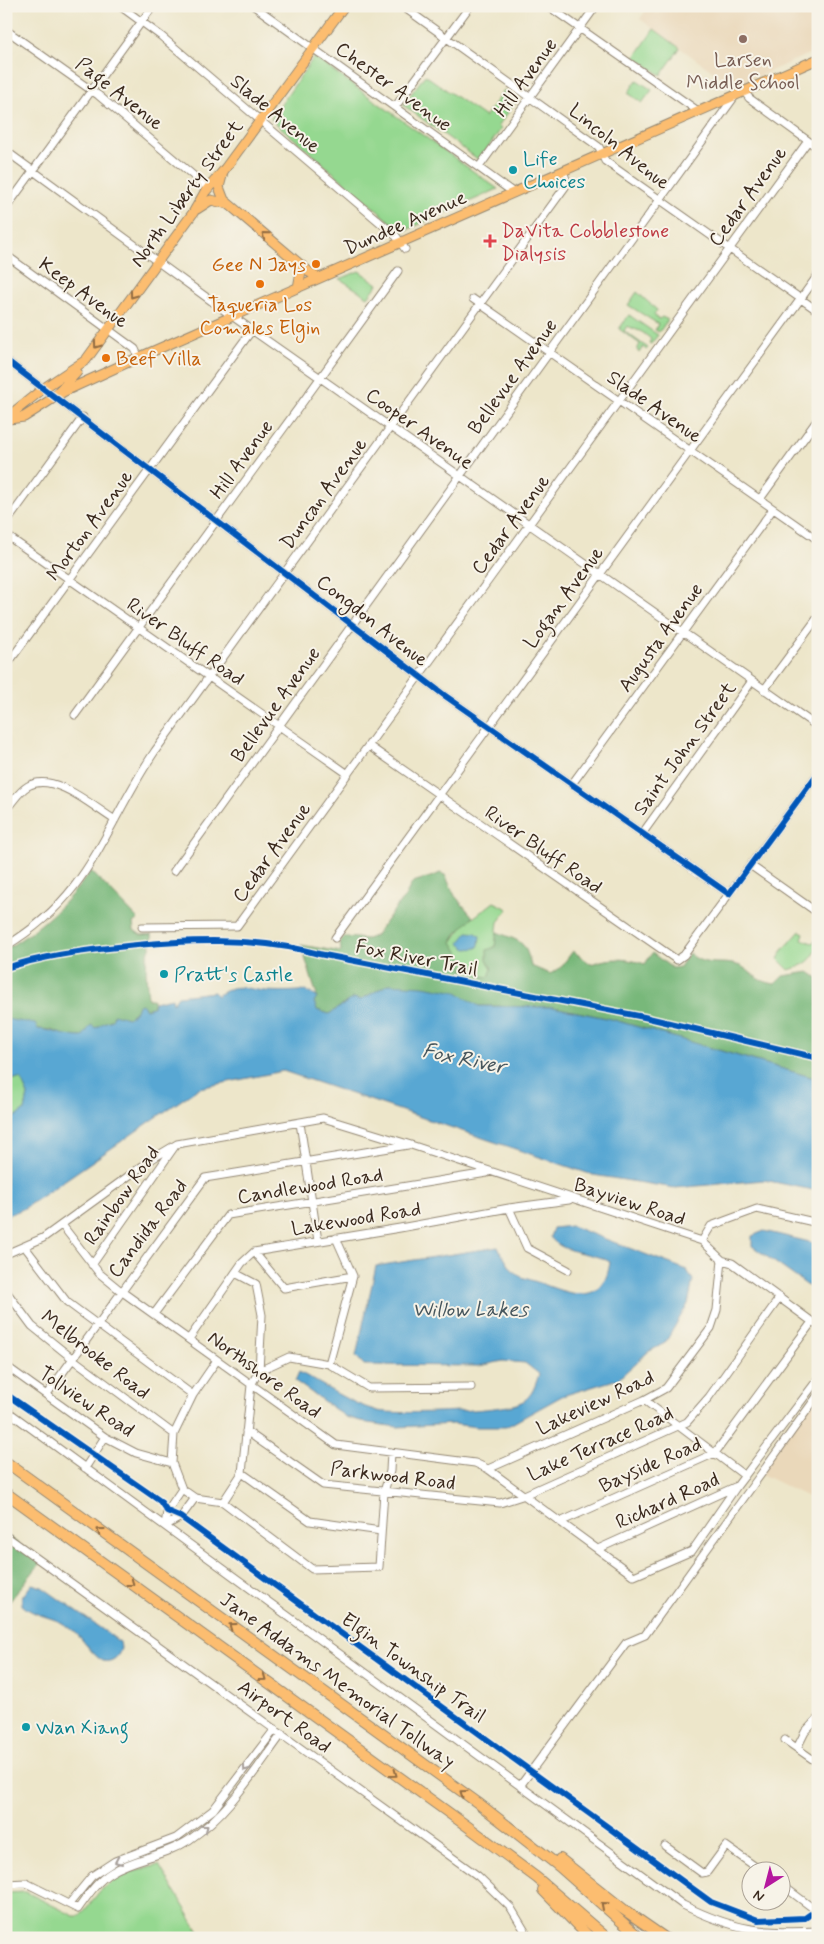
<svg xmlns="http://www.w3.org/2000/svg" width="824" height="1944" font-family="Mynerve,sans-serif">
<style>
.built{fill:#ead8ba}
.green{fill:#95d890;stroke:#688157}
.forest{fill:#78b87a;stroke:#5a714c}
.water{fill:#59a7d3;stroke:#4a6878}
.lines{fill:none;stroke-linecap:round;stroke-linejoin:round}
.minor-casing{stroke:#948874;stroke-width:9}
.major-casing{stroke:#948874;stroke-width:11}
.highway-casing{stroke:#948874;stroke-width:12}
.minor{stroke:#fff;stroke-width:7}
.major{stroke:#fcbd6f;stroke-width:9}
.highway{stroke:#fcbd6f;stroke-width:10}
.cycleway-casing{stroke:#f7f3e8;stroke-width:9}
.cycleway{stroke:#0057b8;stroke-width:6}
.oneway{stroke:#926c42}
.oneway2{stroke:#a79f9a}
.education-dot{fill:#8d6e63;stroke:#f7f3e8;stroke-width:2}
.culture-dot{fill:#0f9aa8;stroke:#f7f3e8;stroke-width:2}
.health-dot{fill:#e0444e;stroke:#f7f3e8;stroke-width:2}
.food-dot{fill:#e8710a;stroke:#f7f3e8;stroke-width:2}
.labels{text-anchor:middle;stroke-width:4;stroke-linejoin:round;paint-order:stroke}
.education-label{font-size:20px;fill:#785e54;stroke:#f7f3e8}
.street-label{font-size:20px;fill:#3b2a1e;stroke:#f7f3e8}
.culture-label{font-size:20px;fill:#0d838f;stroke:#f7f3e8;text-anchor:start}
.health-label{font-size:20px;fill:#be3a42;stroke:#f7f3e8;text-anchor:start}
.food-label{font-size:20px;fill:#c56008;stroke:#f7f3e8;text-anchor:end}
.water-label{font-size:21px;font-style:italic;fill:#46565d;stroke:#f7f3e8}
</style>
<rect width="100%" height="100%" fill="#f7f3e8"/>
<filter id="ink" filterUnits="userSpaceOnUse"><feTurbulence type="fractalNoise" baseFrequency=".02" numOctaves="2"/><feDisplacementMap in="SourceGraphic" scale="10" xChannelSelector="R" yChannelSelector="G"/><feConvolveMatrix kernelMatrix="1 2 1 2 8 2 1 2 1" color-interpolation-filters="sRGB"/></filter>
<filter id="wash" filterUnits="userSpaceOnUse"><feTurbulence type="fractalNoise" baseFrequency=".0096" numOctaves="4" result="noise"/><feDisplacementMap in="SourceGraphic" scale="20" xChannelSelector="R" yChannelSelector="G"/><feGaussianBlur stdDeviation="1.12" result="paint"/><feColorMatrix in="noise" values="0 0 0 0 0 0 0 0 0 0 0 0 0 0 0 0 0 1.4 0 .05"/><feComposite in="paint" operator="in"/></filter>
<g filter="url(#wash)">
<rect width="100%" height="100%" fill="#ede6ca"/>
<path class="built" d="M649,6H794L818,23V50L734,87L640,19Z
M818,1388V1502L757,1472Z"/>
<path class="green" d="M654,29L680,48L661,75L635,57Z
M314,57L339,75L498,189L402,232L271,119Z
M425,75L485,117L504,90L518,99L498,126L501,129L479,160L403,105Z
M637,80L652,90L642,103L628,93Z
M359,271L378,284L368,297L340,279Z
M637,292L657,310L654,315L659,319L662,317L668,320L659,332L655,330L658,324L628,305Z
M629,315L658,335L651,344L649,343L651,339L642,332L627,326L624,331L648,348L646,350L643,347L639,353L637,350L640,344L619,329Z
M494,902L508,909L498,922L495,947L487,959L492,969L489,978L462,973L452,942L465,924Z
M800,931L804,933L802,939L812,943L815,941L818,945C813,961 805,965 789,970L778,959L783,950Z
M6,1079H21L28,1095L25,1110L6,1123Z
M159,1865L201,1935L199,1938H6V1893L26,1892L74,1916H80L100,1891L120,1875Z"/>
<path class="forest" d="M91,871L138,919L133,923L134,930L141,935L152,934C153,944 149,948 147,957C145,971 147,985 148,999H153V1007L136,1011L128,1018C116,1017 105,1021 96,1028L91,1025L83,1037H68L51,1030L38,1029L6,1019V949C41,928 67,903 91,871Z
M440,873L445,875L455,896L473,917L457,933L452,942L464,961L463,973L489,977L492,969L487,959V950L495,947L497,932C520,942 525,939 531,966L550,974L560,968L573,951L591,964C610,957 626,958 645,964L652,953L672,968L680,967L689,953C705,968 718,960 737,965C750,968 753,981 775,984L783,976L809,972L818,978V1079L611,1019L553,1007L479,1006L468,1000L389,984L360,1000L347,1002L329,1014L317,1010L314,1002L317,996L301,945L341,952L340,941L345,937L367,939L375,936L401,901C408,896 407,890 412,883C415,880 432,878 440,873Z
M6,1535L42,1561L6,1606Z"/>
<path class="water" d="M468,932L476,933L480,936L479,945L477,948L467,949L459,943Z
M389,984L423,986L457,992L479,1006L553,1007L611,1019L818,1079V1191L764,1180L675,1188L593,1175L283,1071L199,1088L23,1209L6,1216V1123L25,1110L28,1095L21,1079H6V1019L35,1024L38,1029C54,1030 66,1037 82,1037L91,1025L96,1028L103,1023L112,1020L114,1014L128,1018L136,1011L138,1005L142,1004L146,1009L153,1007L154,1002L172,998L173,1003L178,996L214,992L217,996C234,984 239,987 258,990C265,992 299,992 305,990L317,997L314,1002L317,1010L329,1014L354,998L360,1000Z
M571,1226L687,1270L693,1280L688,1304L665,1343L648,1352L618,1379L562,1396L506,1427H477L453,1424L398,1427L368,1423L346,1417L295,1381L299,1372C326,1386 348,1403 378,1411C395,1415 509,1411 522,1402C533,1395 535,1386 539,1374L525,1363L503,1361L479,1366L364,1365L356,1356L376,1266L498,1247C503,1255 510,1270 518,1275C525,1279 535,1281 543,1284C574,1296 604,1305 610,1262C591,1251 564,1255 550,1237L553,1228Z
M764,1231L818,1244V1293L752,1246V1236Z
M32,1584L42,1587L120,1642L121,1648C119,1657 112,1663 103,1661C89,1653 82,1635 67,1626C53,1616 35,1617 22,1605V1597Z"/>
</g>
<g filter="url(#ink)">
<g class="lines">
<g class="minor-casing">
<path id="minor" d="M120,6L161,36L396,236L405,249
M254,6L514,193
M402,6L599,147L605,161L818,311
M548,6L698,111
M6,30L98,95L208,188
M744,91L749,98L818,148
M395,107L470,6
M6,151L232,316L818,727
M479,167L596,6
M6,208L153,6
M6,255L135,349L139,358
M473,299L818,540
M6,360L444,695L729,894
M760,499L818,419
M6,523L83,417
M6,535L348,774
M6,666L252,330
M764,690L818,617
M75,715L398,271
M369,746L677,960L684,955L818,773
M572,784L773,509
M6,809C14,801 18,792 28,786C54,771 93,807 115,820
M642,834L752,681
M750,865L818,913
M174,871L735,96
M142,927L237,926L808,141
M335,938L818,275
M6,946C93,894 103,828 155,751L565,187L567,182L563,171
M300,1123L318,1241
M509,1208L527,1248L568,1270
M62,1225L99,1273L121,1291L336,1445L475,1463L488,1469L634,1576L692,1551L737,1486
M702,1241L711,1226L757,1209L818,1223
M25,1247L67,1302L193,1395
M254,1252L284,1288L353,1276
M6,1254L43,1238L152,1159L177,1144L323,1118L411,1145L702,1241L722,1260L732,1263L818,1326
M92,1265L175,1146
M235,1273L256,1284L262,1315L259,1371
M6,1291L32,1326L73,1359L174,1434
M154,1314L228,1215L487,1173
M189,1339L242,1263L254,1252L400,1228L509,1208L569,1200
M329,1364L353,1276L336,1238
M6,1366L105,1437L136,1453L172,1463L182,1489L195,1498L223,1502L312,1569L379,1567L384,1492L390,1471L391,1452
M47,1394L205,1178L408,1145
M644,1400L745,1476
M6,1410L683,1905C734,1930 762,1934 818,1931
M246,1431L323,1485L500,1503L522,1496L687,1422L709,1397L780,1297
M172,1463L174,1434L193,1395L217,1360
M85,1468L105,1437
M488,1469L644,1400L666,1388L711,1328L717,1310L722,1260
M242,1473L310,1521L381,1531
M223,1502L242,1473L251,1385L259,1371L289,1357L329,1364L369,1388L471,1387
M560,1522L715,1453L812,1322
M165,1526L181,1517L195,1498
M165,1526L167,1511L182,1489
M6,1536L478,1876L511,1908L529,1938
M598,1549L737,1486L818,1379
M785,1740L818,1763
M797,1748L805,1732L818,1718
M520,1786L626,1643L645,1635L818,1395
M665,1846L702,1873L707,1872L726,1846L763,1872
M6,1884L26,1883L78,1909C88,1895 97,1881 112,1872C135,1858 165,1856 189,1840C229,1813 254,1772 282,1734
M782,1885L818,1912
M69,1904L92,1876L115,1861L176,1838L213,1810L275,1729"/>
</g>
<g class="major-casing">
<path id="major" d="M223,172L219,187L224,200L309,272L319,278
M197,209L211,200L228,204
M298,288L302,266
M57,394L77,372
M8,419L15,411L44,388L86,360L193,213L205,192L224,170L344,6
M9,419L24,417L63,392L133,360L818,59"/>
</g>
<g class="highway-casing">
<path id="highway" d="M6,1462L478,1803L560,1867L640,1938
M6,1493L467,1826L537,1878L607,1938
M560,1859L623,1909L665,1938
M543,1890L590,1938"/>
</g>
<use href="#minor" class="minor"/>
<use href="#major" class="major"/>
<use href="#highway" class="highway"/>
<g class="cycleway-casing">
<path id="cycleway" d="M6,360L444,695L729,894L818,773
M6,968C42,956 81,951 118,947C185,940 254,936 319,954L644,1017L818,1058
M6,1394L160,1501L167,1511L181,1517L711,1902L758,1920L805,1918L818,1909"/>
</g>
<use href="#cycleway" class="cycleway"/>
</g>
<defs><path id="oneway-chevron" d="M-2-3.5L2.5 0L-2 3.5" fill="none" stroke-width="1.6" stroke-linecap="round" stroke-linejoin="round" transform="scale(1.25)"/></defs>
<g class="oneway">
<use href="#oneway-chevron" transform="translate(265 235) rotate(-140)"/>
<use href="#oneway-chevron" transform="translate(133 295) rotate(126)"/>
<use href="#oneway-chevron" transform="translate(97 345) rotate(126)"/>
<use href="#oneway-chevron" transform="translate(100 1531) rotate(-144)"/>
<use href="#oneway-chevron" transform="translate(131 1583) rotate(36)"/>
<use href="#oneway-chevron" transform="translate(232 1626) rotate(-144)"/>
<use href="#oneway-chevron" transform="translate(263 1678) rotate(36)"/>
<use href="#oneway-chevron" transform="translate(394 1774) rotate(36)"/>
<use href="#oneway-chevron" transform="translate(463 1793) rotate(-144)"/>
<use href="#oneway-chevron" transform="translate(604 1905) rotate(-139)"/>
</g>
<g class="oneway2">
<use href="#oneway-chevron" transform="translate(246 1768) rotate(126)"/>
<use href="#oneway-chevron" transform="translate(205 1828) rotate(-37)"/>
<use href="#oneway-chevron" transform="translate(118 1861) rotate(156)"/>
</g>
</g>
<circle class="education-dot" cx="743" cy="39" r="5"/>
<g class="culture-dot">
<circle cx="513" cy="170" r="5"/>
<circle cx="164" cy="974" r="5"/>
<circle cx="26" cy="1727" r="5"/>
</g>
<path class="health-dot" d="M487.5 233.5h5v5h5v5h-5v5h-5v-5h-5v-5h5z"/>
<g class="food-dot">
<circle cx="316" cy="264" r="5"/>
<circle cx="260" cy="284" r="5"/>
<circle cx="106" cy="358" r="5"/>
</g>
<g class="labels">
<g class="education-label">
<text x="743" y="66">Larsen<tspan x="743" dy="23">Middle School</tspan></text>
</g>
<g class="street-label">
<text transform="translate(525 77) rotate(-54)" y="7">Hill Avenue</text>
<text transform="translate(394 86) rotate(36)" y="7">Chester Avenue</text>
<text transform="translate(120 93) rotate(38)" y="7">Page Avenue</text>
<text transform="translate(276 113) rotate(40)" y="7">Slade Avenue</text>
<text transform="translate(620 146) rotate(39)" y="7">Lincoln Avenue</text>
<text transform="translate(186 193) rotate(-54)" y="7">North Liberty Street</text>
<text transform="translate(747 196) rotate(-54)" y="7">Cedar Avenue</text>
<text transform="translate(405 222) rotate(-24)" y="7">Dundee Avenue</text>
<text transform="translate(84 292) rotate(36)" y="7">Keep Avenue</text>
<text transform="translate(512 376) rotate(-54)" y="7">Bellevue Avenue</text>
<text transform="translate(655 406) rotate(35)" y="7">Slade Avenue</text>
<text transform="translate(420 428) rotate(35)" y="7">Cooper Avenue</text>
<text transform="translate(241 459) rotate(-54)" y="7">Hill Avenue</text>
<text transform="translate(323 493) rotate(-54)" y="7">Duncan Avenue</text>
<text transform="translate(510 524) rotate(-54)" y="7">Cedar Avenue</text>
<text transform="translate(89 525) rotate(-54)" y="7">Morton Avenue</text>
<text transform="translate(563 597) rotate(-54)" y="7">Logan Avenue</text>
<text transform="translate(373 620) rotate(38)" y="7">Congdon Avenue</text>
<text transform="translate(660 637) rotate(-54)" y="7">Augusta Avenue</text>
<text transform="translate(186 641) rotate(35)" y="7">River Bluff Road</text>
<text transform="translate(275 704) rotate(-54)" y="7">Bellevue Avenue</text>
<text transform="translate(684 748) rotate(-54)" y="7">Saint John Street</text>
<text transform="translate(544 849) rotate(35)" y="7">River Bluff Road</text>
<text transform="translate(271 852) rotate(-54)" y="7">Cedar Avenue</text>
<text transform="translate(417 957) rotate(11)" y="7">Fox River Trail</text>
<text transform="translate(310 1185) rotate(-9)" y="7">Candlewood Road</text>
<text transform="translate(121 1195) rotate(-55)" y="7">Rainbow Road</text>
<text transform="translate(630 1201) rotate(18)" y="7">Bayview Road</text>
<text transform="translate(356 1218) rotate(-9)" y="7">Lakewood Road</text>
<text transform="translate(147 1228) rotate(-53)" y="7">Candida Road</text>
<text transform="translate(96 1354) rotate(38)" y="7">Melbrooke Road</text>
<text transform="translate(265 1374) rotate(36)" y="7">Northshore Road</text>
<text transform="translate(87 1401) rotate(34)" y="7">Tollview Road</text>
<text transform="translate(595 1402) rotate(-25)" y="7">Lakeview Road</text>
<text transform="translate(600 1443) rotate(-24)" y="7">Lake Terrace Road</text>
<text transform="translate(650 1464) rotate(-24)" y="7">Bayside Road</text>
<text transform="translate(393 1475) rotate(7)" y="7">Parkwood Road</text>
<text transform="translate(667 1500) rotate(-24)" y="7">Richard Road</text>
<text transform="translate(414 1667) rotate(36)" y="7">Elgin Township Trail</text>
<text transform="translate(338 1680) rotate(36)" y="7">Jane Addams Memorial Tollway</text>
<text transform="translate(285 1716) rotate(36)" y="7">Airport Road</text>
</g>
<g class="culture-label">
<text x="523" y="165">Life<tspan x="523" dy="23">Choices</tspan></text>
<text x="174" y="981">Pratt's Castle</text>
<text x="36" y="1734">Wan Xiang</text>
</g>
<g class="health-label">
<text x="501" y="237">DaVita Cobblestone<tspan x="501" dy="23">Dialysis</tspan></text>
</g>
<g class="food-label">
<text x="306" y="271">Gee N Jays</text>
<text x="260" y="311" text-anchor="middle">Taqueria Los<tspan x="260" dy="23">Comales Elgin</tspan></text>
<text x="116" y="365" text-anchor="start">Beef Villa</text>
</g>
<g class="water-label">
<text transform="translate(464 1058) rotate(12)" y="7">Fox River</text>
<text x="470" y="1316">Willow Lakes</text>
</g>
</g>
<rect width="824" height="1944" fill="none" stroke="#f7f3e8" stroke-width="25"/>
<g transform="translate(766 1886) rotate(216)"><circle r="24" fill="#f7f3e8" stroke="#aca397"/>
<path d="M0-4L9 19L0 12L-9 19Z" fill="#b5179e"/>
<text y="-8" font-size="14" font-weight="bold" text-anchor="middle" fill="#3b2a1e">N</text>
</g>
</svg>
